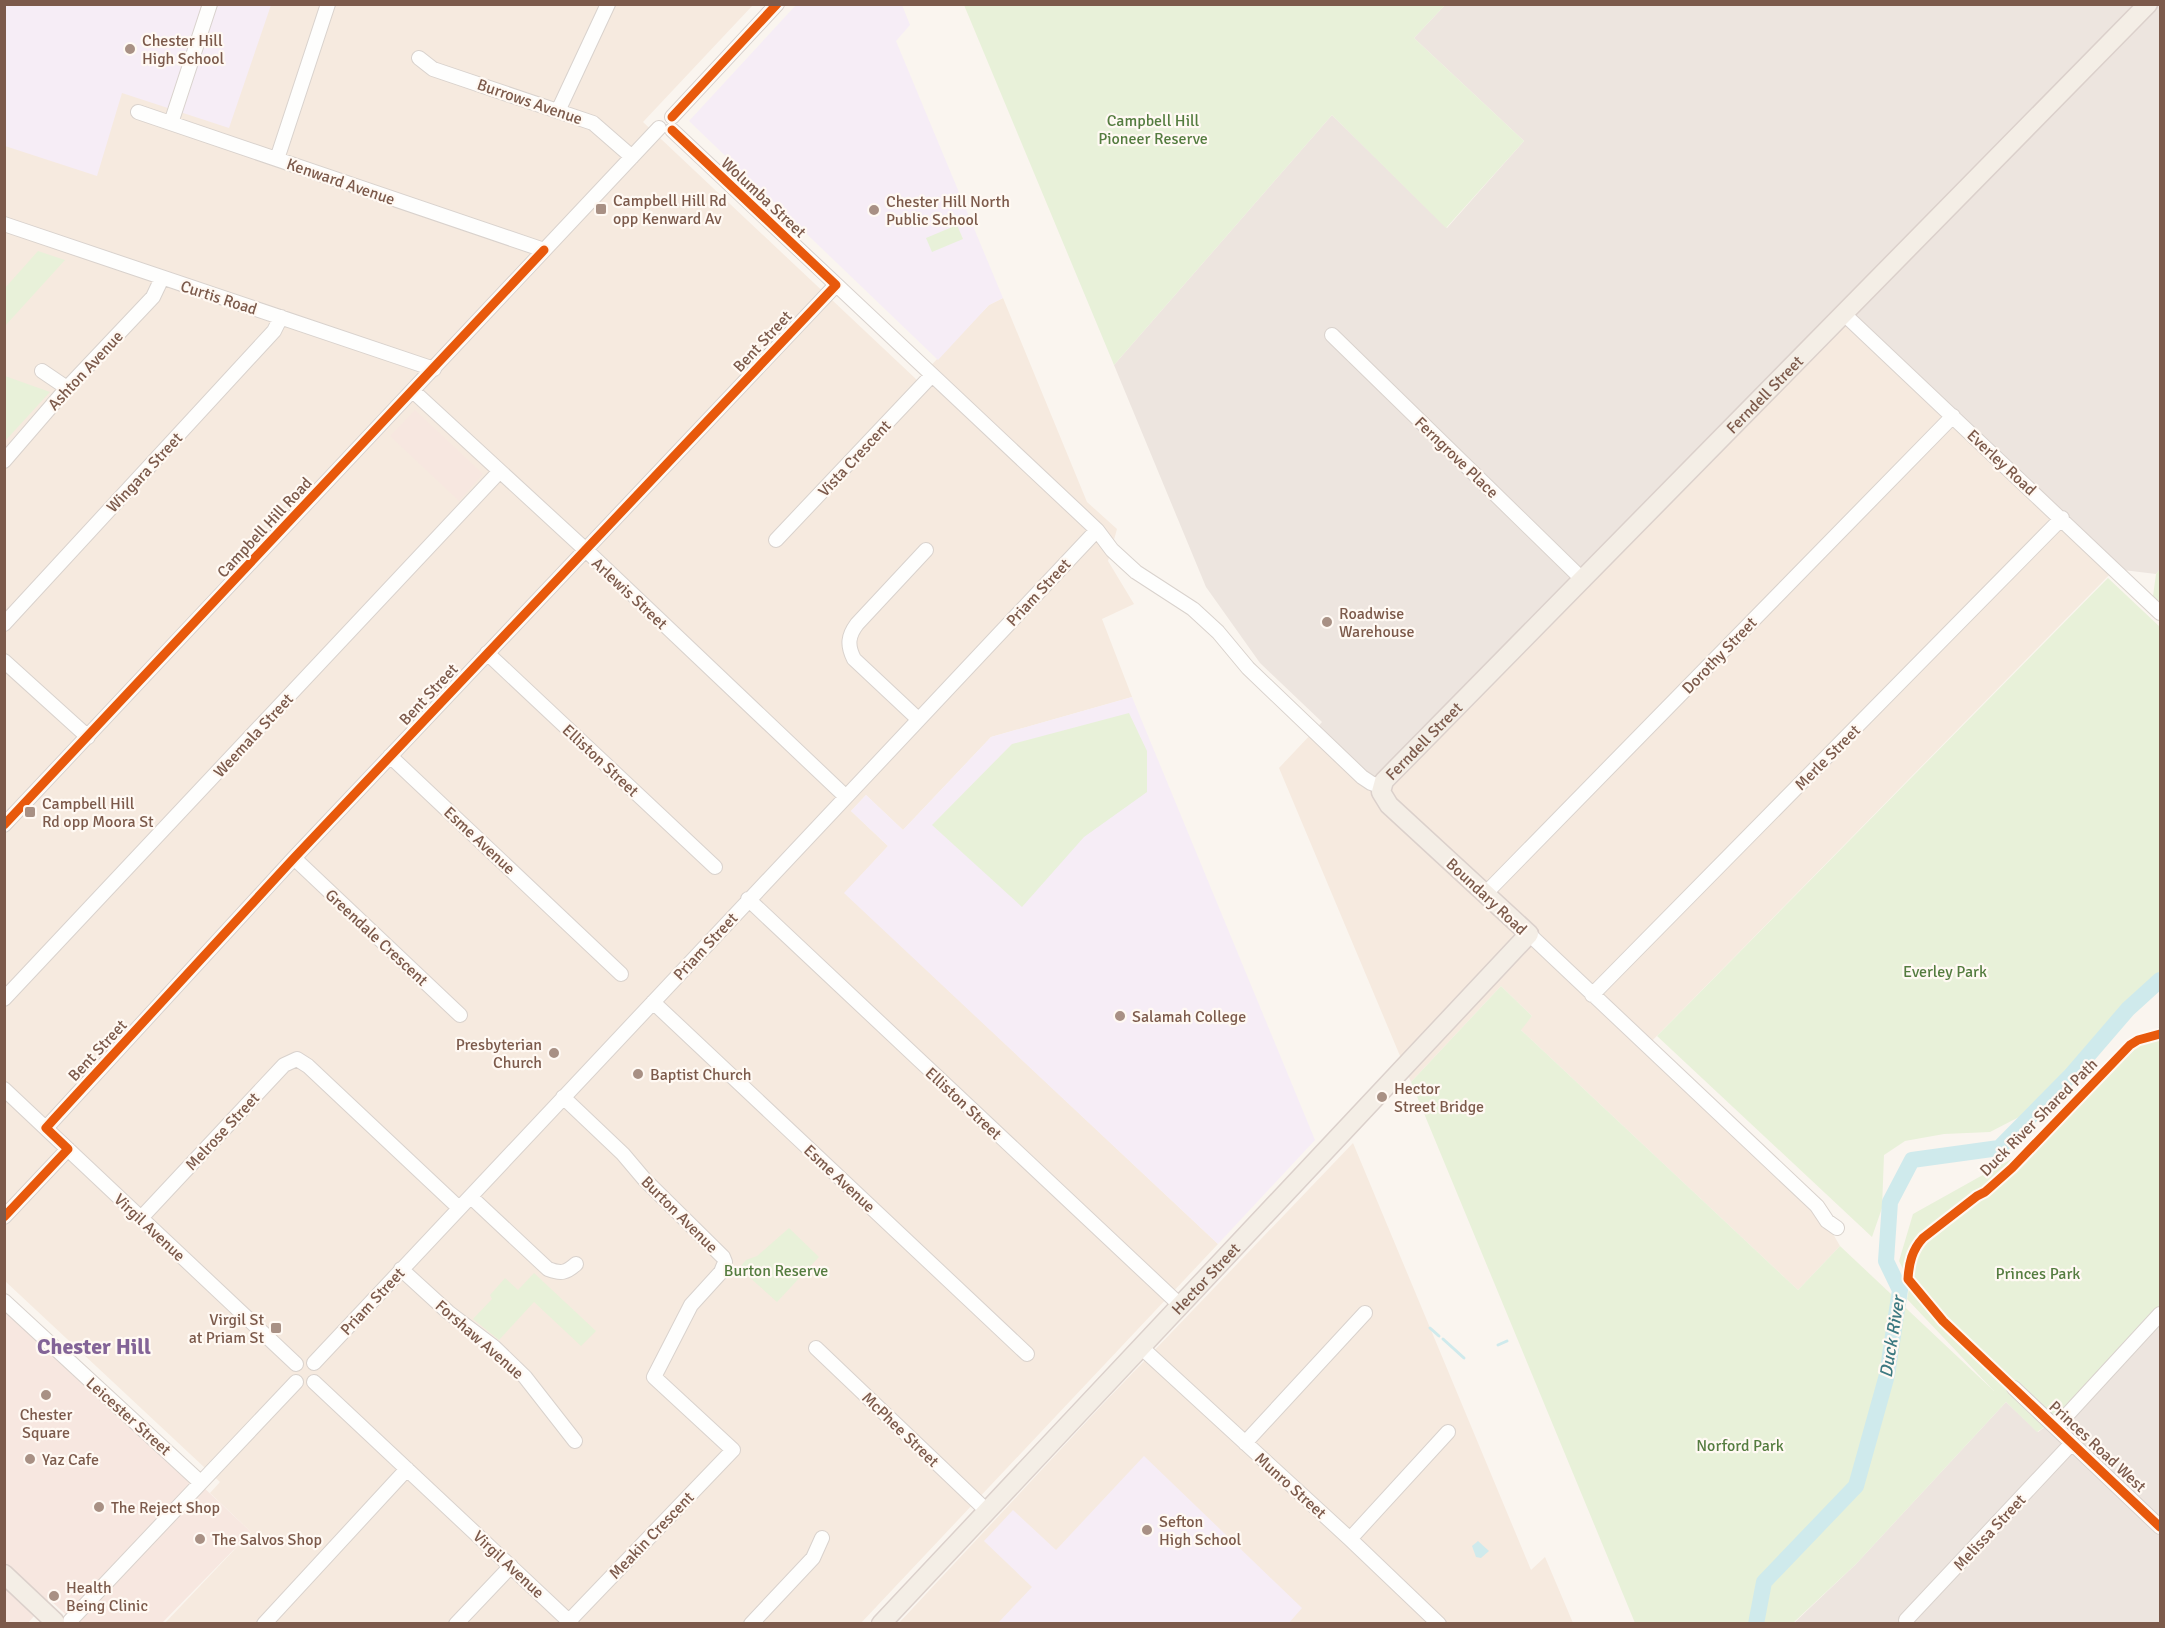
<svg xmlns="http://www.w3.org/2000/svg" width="2165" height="1628" font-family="Signika,sans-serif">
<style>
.residential{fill:#f6eadf}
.commercial{fill:#f7e7e0}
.industrial{fill:#ede5df}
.education{fill:#f6edf6}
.green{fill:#e8f1d9}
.water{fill:#cfeaec}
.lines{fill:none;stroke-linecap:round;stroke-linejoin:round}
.stream{stroke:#cfeaec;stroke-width:3}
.river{stroke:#cfeaec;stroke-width:16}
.minor-casing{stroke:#d9d2cd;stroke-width:16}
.major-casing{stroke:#dbd0cb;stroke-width:21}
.minor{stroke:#fefefd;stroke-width:14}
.major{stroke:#f4eee6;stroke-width:18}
.cycleway-casing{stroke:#fff9f3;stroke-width:13}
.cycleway{stroke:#e8590c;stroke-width:9}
.poi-dot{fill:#a89084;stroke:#fff9f3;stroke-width:2}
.labels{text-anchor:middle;stroke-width:4.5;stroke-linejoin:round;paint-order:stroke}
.poi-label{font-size:16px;fill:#7c5a4b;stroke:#fff9f3;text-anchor:start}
.street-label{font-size:16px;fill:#7c5a4b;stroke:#fff9f3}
.park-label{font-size:16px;fill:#547c3f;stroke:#fff9f3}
.water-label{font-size:18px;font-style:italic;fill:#3c7981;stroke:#fff9f3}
.district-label{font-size:22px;font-weight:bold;fill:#836497;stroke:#fff9f3}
</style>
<rect width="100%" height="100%" fill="#faf5ef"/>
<path class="residential" d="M4,5H753L643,122L917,380L989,305L1003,298L1087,502L1117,529L1108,561L1134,604L1102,619L1132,697L991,737L903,830L866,795L851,811L888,846L845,893L1218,1244L861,1623H165L251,1532L210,1493L220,1482L5,1281Z
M1843,313L2115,569L1647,1046L1817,1206L1840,1246L1798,1290L1520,1029L1532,1016L1501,986L1411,1082L1279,768L1313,732Z
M1353,1143L1531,1570L1545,1557L1573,1623L898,1624L1102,1405Z"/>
<path class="commercial" d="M415,410L483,474L459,501L390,436Z
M5,1301L251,1532L162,1623H75L49,1599L28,1623H5Z"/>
<path class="industrial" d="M1445,5H2160V569L2156,574L2115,569L1843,313L1382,787L1313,732L1322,722L1260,663L1206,587L1114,365L1332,115L1447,228L1524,141L1414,38Z
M2160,1307V1623L1793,1624L1856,1564L2006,1402L2038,1432L2062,1415Z"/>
<path class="education" d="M5,5H271L229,128L122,93L97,176L5,146Z
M796,5H902L910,25L896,41L1003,298L989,305L938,360L689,121Z
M1132,697L1315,1140L1218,1244L844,893L888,846L851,811L866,795L903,830L991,737Z
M1144,1456L1302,1608L1288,1624L998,1623L1032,1587L984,1541L1013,1510L1056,1550Z"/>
<path class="green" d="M964,5H1445L1414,38L1524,141L1446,228L1332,115L1114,365Z
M957,225L963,239L932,252L926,238Z
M38,251L65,260L5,326V288Z
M5,376L50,392L5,441L4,376Z
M2160,569V603L2153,596L2156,574Z
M2108,578L2160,627V983L2158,990L2114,1020L2081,1068L2075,1065L2054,1099L1990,1132L1944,1134L1905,1141L1884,1155L1882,1208L1872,1237L1657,1036Z
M1129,713L1147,751V792L1084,837L1022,907L932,825L1012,744Z
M1501,986L1532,1016L1521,1030L1798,1290L1840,1246L1994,1391L1907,1299L1910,1283L1899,1261L1913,1214L2024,1152L2160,1026V1307L2062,1415L2037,1432L2006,1402L1856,1564L1793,1623H1635L1411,1082Z
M789,1228L819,1257L777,1302L739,1268L746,1260L757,1256Z
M534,1273L596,1331L581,1346L534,1302L499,1340L473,1319L492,1299L490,1295L505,1278L518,1290Z"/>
<path class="water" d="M1478,1541L1489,1551L1481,1558L1476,1557L1472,1546Z"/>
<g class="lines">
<path class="stream" d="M1430,1328L1439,1336
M1443,1339L1464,1358
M1498,1345L1507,1341"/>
<path class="river" d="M1756,1624L1764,1582L1856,1486L1887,1375L1900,1290L1886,1261L1890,1202L1912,1160L1999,1148L2072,1074L2128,1009L2160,980"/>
<g class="minor-casing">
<path id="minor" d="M419,58L433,69L593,123L632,157
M558,111L608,4
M138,112L544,250
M672,117L777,4
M171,123L210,4
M672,130L1097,530L1112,550L1136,572L1193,609L1218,632L1248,668L1362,777L1371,783L1382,787
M277,159L328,4
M4,224L434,369
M1843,313L2160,613
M1332,335L1582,579
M42,371L67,388
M413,391L589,553L845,796
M4,461L67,388L153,297L162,278
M776,540L932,375
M4,624L274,331L281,317
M487,653L715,867
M4,661L88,737
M918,719L854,659C847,645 848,636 857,624L926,550
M390,756L621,974
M4,825L659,128
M294,858L460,1015
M1485,894L1953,416
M748,899L1181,1306
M1529,934L1817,1206L1827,1221L1837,1228
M1592,995L2062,518
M4,999L500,471
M653,1002L1027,1354
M4,1089L296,1364
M563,1097L623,1154L645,1180L723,1257L725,1262L721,1272L691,1305L654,1377L733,1450L569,1621
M46,1128L294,858L836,285
M471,1197L548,1269C561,1274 566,1273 576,1264
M4,1217L68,1149
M141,1218L284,1065L297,1059L308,1066L459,1208
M401,1269L448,1312L494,1347L525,1377L575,1441
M4,1301L200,1482
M816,1348L987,1511
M1142,1348L1350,1539L1439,1624
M314,1363L1097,530
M314,1382L572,1624
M2014,1388L2160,1527
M2056,1427L2160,1314
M1245,1443L1365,1313
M1350,1539L1448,1432
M1906,1620L2072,1443
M70,1621L296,1382
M264,1624L407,1469
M456,1624L511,1566
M751,1624L813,1558L822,1538"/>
</g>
<g class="major-casing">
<g id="major">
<path d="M4,1574L55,1622"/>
<path id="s1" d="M881,1624L1529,934L1389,805L1381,792L1384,781L2148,4"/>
</g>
</g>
<use href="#minor" class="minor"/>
<use href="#major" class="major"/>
<g class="cycleway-casing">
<path id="cycleway" d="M672,117L777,4
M4,825L544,250
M2160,1034L2138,1040L2130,1045L2012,1168L1985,1192L1977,1196L1923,1238C1912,1250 1909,1263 1908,1279L1943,1321L2160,1527
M4,1217L68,1149L46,1128L54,1119L294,858L836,285L672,130"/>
</g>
<use href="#cycleway" class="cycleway"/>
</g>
<g class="poi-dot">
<circle cx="130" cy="49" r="6"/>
<rect x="595" y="203" width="12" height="12" rx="3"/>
<circle cx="874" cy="210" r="6"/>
<circle cx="1327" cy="622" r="6"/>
<rect x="24" y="806" width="12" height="12" rx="3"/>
<circle cx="1120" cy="1016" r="6"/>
<circle cx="554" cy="1053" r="6"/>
<circle cx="638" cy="1074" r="6"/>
<circle cx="1382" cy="1097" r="6"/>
<rect x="270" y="1322" width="12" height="12" rx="3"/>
<circle cx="46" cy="1395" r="6"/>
<circle cx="30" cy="1459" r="6"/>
<circle cx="99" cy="1507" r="6"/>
<circle cx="1147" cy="1530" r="6"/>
<circle cx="200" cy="1539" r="6"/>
<circle cx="54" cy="1596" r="6"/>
</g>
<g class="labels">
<g class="poi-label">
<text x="142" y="46">Chester Hill<tspan x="142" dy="18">High School</tspan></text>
<text x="613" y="206">Campbell Hill Rd<tspan x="613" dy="18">opp Kenward Av</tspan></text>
<text x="886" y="207">Chester Hill North<tspan x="886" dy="18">Public School</tspan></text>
<text x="1339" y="619">Roadwise<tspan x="1339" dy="18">Warehouse</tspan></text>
<text x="42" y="809">Campbell Hill<tspan x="42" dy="18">Rd opp Moora St</tspan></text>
<text x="1132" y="1022">Salamah College</text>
<text x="542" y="1050" text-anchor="end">Presbyterian<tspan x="542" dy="18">Church</tspan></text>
<text x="650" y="1080">Baptist Church</text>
<text x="1394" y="1094">Hector<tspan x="1394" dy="18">Street Bridge</tspan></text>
<text x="264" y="1325" text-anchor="end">Virgil St<tspan x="264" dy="18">at Priam St</tspan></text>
<text x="46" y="1420" text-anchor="middle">Chester<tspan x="46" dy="18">Square</tspan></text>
<text x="42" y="1465">Yaz Cafe</text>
<text x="111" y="1513">The Reject Shop</text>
<text x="1159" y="1527">Sefton<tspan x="1159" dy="18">High School</tspan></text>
<text x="212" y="1545">The Salvos Shop</text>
<text x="66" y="1593">Health<tspan x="66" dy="18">Being Clinic</tspan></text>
</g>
<g class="street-label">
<text transform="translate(530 101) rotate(19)" y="6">Burrows Avenue</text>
<text transform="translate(341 181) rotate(19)" y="6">Kenward Avenue</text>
<text transform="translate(764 197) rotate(43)" y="6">Wolumba Street</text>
<text transform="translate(219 297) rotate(18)" y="6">Curtis Road</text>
<text transform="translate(762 341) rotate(-47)" y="6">Bent Street</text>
<text transform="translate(85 370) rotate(-47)" y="6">Ashton Avenue</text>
<text dy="6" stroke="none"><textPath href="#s1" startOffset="1706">Ferndell Street</textPath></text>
<text transform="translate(1457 457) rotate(44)" y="6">Ferngrove Place</text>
<text transform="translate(854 458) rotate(-47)" y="6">Vista Crescent</text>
<text transform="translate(2002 462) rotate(43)" y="6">Everley Road</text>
<text transform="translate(144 472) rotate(-47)" y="6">Wingara Street</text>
<text transform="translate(264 527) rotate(-47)" y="6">Campbell Hill Road</text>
<text transform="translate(1038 592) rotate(-47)" y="6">Priam Street</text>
<text transform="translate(630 593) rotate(43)" y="6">Arlewis Street</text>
<text transform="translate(1719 655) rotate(-46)" y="6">Dorothy Street</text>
<text transform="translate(428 694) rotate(-47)" y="6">Bent Street</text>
<text transform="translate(253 735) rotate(-47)" y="6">Weemala Street</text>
<text dy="6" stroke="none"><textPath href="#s1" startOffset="1220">Ferndell Street</textPath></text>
<text transform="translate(1827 757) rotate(-45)" y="6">Merle Street</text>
<text transform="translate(601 760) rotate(43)" y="6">Elliston Street</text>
<text transform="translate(480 840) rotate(43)" y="6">Esme Avenue</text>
<text transform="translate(1487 896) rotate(43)" y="6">Boundary Road</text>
<text transform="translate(377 937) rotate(43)" y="6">Greendale Crescent</text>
<text transform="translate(705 946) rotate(-47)" y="6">Priam Street</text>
<text transform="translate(97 1050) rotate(-47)" y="6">Bent Street</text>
<text transform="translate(964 1103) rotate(43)" y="6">Elliston Street</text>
<text transform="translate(2038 1117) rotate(-45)" y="6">Duck River Shared Path</text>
<text transform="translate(222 1131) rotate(-47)" y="6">Melrose Street</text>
<text transform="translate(840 1178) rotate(43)" y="6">Esme Avenue</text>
<text transform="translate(680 1214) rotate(45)" y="6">Burton Avenue</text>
<text transform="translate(150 1227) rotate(43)" y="6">Virgil Avenue</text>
<text dy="6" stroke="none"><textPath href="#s1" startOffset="474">Hector Street</textPath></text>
<text transform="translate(372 1301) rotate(-47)" y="6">Priam Street</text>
<text transform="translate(480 1339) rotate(41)" y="6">Forshaw Avenue</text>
<text transform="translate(129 1416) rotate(42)" y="6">Leicester Street</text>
<text transform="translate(901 1429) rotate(44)" y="6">McPhee Street</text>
<text transform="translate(2098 1446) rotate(43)" y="6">Princes Road West</text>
<text transform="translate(1291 1485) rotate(42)" y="6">Munro Street</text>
<text transform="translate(1989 1532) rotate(-47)" y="6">Melissa Street</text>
<text transform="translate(651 1535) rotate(-46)" y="6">Meakin Crescent</text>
<text transform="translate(509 1564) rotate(43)" y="6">Virgil Avenue</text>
</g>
<g class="park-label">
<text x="1153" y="126">Campbell Hill<tspan x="1153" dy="18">Pioneer Reserve</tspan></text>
<text x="1945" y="977">Everley Park</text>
<text x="776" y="1276">Burton Reserve</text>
<text x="2038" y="1279">Princes Park</text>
<text x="1740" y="1451">Norford Park</text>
</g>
<g class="water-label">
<text transform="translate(1892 1337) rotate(-81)" y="6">Duck River</text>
</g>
<g class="district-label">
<text x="94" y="1354">Chester Hill</text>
</g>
</g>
<rect width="2165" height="1628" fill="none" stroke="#7c5a4b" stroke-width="12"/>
</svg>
